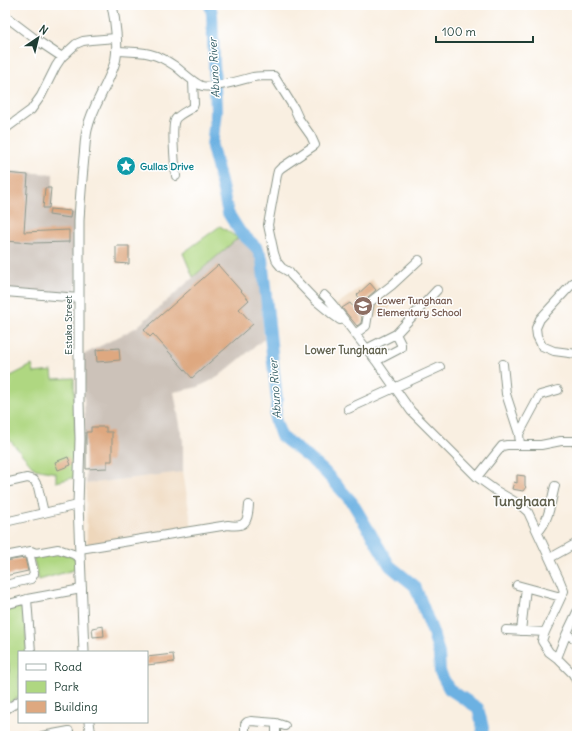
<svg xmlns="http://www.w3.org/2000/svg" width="582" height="741" font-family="Delius,sans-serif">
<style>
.built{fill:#eed7bb}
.industrial{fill:#ccc2b9}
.green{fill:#afd781;stroke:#678a5a}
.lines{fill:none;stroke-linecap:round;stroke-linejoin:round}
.river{stroke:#6cb1e2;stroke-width:12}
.building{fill:#dea880}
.minor-casing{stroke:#8c968a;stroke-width:10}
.tertiary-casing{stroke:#8c968a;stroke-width:11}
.minor{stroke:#fff;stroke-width:8}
.tertiary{stroke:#fff;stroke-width:9}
.labels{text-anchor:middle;stroke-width:3;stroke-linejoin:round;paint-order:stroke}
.culture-label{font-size:10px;font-weight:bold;fill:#0d838f;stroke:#fff;text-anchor:start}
.education-label{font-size:10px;font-weight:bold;fill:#785e54;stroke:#fff;text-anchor:start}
.street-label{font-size:10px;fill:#1f3d34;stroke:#fff}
.water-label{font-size:11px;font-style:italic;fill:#366068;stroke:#fff}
.neighbourhood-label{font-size:11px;font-weight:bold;fill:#62624f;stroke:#fff}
.district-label{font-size:14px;font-weight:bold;fill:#62624f;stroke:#fff}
</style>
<rect width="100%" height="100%" fill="#fff"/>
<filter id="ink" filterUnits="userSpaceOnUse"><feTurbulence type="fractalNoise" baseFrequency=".025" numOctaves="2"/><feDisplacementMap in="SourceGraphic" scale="8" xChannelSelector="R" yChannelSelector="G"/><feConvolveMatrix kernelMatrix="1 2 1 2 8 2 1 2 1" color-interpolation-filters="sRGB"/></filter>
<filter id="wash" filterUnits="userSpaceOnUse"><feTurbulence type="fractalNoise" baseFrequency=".012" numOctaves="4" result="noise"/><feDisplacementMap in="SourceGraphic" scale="16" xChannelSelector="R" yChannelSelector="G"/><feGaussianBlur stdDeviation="0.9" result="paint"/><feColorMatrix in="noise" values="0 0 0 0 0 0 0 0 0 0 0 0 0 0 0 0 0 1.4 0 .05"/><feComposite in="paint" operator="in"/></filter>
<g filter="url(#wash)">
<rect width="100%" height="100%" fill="#f9efe1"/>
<path class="built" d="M372,279L391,307L354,332L336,305Z
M183,472L192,528L87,545L86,484Z"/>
<path class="industrial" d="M5,171L53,174L52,211L77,213L76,295L5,291Z
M238,238L251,248L257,260L264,339L218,377L198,387L174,392L183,441V472L86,484L83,355L137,327Z"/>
<path class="green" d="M220,226L238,238L193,277L183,253Z
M32,365L34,373L52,371L53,379L74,378L76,477L56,482V473L35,469L7,437H5V379Z
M58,551L75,558L77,569L39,580L33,557Z
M22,607L25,611L27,652H19V697L5,705V681L8,679L5,613L7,608Z"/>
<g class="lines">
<path class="river" d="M210,5L212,14L216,110L212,147L220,178L228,213L240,232L256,247L262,259L277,400L275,419L281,436L308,457L324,471L352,502L390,566L415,586L433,633L439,654L440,672L449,689L478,708L483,728L482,736"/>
</g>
<g id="blocks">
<path class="building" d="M5,173L28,175L24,232L69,230V242L32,243L5,241Z
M45,188H51L49,208H43Z
M50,209L71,211L70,218L49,215Z
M116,246H129V264L116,263Z
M218,265L249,300L239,309L253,324L192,378L153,334L150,337L144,330Z
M370,283L376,290L367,298L364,303L357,295Z
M350,303L362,318L361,323L357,326L342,308Z
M119,348L120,360L97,362L96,350Z
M91,427H106V432H112V461H107V468L86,469V432H91Z
M68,457L71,465L58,470L55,462Z
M517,475L525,476V486L526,487L523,491L512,489L514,482L517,483Z
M25,558L28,571L5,576V561Z
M103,626L104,636L93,637L92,628Z
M173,654L174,662L147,665V657Z"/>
</g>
</g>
<g filter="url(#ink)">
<use href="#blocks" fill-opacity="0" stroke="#8c968a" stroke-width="1"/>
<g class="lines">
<g class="minor-casing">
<path id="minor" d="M5,16L38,41L62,57
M117,51C141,52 154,51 175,66C181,71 195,84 202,86C212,89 241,80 253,77C260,76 267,76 274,76L294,108L299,119L311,136L315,145L281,168L278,171L277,175L268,225L274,253L277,262L282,268L289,272L291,275L316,301L333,315L340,320L343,319
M5,129L31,110L41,96L56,66L62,57L76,44L83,41L91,40L116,38
M176,176C175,165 171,128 175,120C177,115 189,110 193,107L194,104L193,81
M577,280L573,283L540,319L536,328L537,336L542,346L554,351L577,354
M5,292L79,298
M324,295L328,299L333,305L376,361L411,411L477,477L495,490L519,504L528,512L560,581L564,591L545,632L542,641L549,652L557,658L573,674L577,682
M355,334L366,326L370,302L392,285L419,260
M366,349L396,334L437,290
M376,361L401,348V344L396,334
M503,364L506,394L519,434L520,445
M348,409L440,367
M519,434L540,395L558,390
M477,477L502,446L507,445H541L561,441H577
M5,483L27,478L34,480L38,487L44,513
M5,522L78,505
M538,532C549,521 551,501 555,486
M80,549L228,525C246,528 248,521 249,505
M5,556L31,551L36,553L58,549L73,554L80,558
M550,558L577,543
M5,585L31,579L34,574L29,552
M517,585L561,597
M27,599L31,652
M5,605L27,599L76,590L82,589
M506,630L545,632
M521,631L526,588
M566,635L577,639
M557,658L566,635L577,612
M5,659L6,670L5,674
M5,710L19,701
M276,723V736
M42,736L69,731
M245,736V724L247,722L251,721L276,723L285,726"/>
</g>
<g class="tertiary-casing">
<path id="tertiary" d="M84,652L78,505L80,439L79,402V221C80,200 82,178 84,157C85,148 85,139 87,130C92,106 108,86 115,62C119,48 115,19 112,5
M89,722L91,736"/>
</g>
<use href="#minor" class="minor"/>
<use href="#tertiary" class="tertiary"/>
</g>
</g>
<defs>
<g id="sight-disc" transform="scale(1)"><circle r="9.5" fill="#0f9aa8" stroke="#fff"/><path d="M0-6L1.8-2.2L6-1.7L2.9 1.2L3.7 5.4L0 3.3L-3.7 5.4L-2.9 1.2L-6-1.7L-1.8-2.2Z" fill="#fff"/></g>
<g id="school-disc" transform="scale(1)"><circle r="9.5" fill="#8d6e63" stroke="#fff"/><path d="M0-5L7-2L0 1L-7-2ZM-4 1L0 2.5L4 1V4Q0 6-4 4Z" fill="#fff"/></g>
</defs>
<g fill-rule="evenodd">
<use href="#sight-disc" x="126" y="166"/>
<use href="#school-disc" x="363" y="306"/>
</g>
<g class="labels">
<g class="culture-label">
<text x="140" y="170">Gullas Drive</text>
</g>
<g class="education-label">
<text x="377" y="304">Lower Tunghaan<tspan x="377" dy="12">Elementary School</tspan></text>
</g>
<g class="street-label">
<text transform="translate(68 325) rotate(-90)" y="4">Estaka Street</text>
</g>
<g class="water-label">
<text transform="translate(214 68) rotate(-93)" y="4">Abuno River</text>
<text transform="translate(275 389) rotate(-94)" y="4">Abuno River</text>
</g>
<g class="neighbourhood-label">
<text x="346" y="354">Lower Tunghaan</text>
</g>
<g class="district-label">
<text x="524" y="506">Tunghaan</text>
</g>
</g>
<rect width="582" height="741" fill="none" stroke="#fff" stroke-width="20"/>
<rect x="18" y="651" width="130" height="72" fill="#ffffff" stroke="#a5b1ae"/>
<rect x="26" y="664" width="20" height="6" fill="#ffffff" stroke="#a5b1ae"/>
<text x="54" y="671" font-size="12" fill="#1f3d34">Road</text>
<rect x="26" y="681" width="20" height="12" fill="#afd781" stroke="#a5b1ae"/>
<text x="54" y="691" font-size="12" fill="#1f3d34">Park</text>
<rect x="26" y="701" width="20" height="12" fill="#dea880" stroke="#a5b1ae"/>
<text x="54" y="711" font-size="12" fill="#1f3d34">Building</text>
<g transform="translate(38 38) rotate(35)" stroke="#ffffff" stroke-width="3" paint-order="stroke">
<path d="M0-3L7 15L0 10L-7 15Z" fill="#1f3d34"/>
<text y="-6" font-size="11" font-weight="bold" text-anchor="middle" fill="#1f3d34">N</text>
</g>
<path d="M436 36v6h97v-6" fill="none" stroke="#1f3d34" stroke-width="2"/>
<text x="442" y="36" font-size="12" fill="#1f3d34" stroke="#ffffff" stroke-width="3" paint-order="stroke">100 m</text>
</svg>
